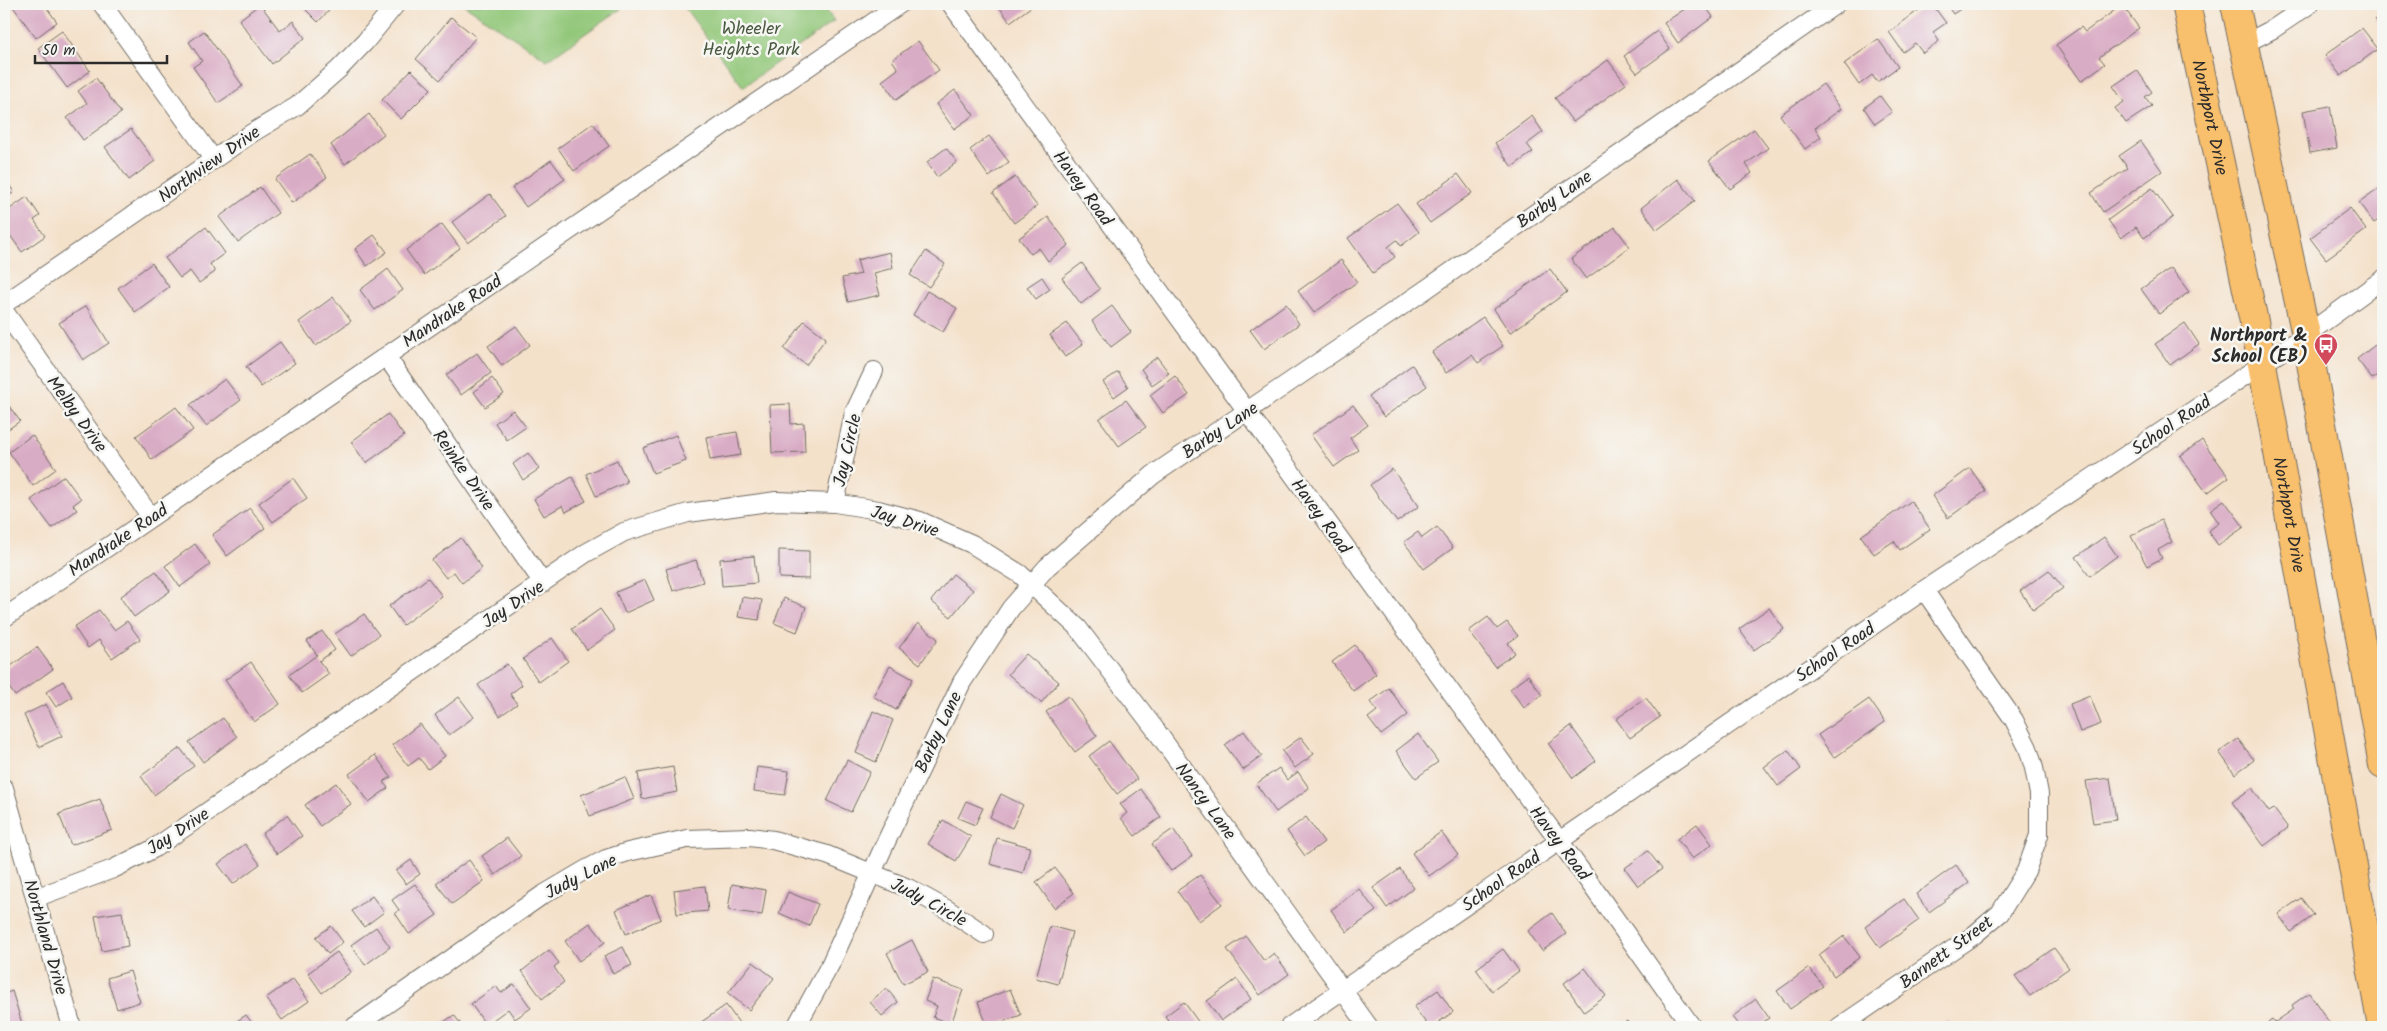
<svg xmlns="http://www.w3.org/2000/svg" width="2387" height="1031" font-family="Kalam,sans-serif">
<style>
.green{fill:#92c779;stroke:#5e7952}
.building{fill:#d9acc5}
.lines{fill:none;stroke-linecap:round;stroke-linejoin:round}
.street-casing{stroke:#716b63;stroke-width:20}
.primary-casing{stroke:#716b63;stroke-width:30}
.street{stroke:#fff;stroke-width:18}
.primary{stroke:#f8bf6c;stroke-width:28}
.labels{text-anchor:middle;stroke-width:5;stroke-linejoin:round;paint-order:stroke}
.park-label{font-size:18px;fill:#4a5a42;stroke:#f6f6f2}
.street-label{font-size:18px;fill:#2b2b2b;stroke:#f6f6f2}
.poi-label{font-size:18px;font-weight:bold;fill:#2b2b2b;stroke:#f6f6f2;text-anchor:end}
</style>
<rect width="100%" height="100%" fill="#f6f6f2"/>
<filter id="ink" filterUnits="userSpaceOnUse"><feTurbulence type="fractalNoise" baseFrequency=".02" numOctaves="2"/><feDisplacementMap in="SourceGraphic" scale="10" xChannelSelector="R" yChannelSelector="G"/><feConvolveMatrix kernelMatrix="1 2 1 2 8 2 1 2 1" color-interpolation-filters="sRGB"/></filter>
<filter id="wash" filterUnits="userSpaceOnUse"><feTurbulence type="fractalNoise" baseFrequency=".0096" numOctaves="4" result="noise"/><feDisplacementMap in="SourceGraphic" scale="20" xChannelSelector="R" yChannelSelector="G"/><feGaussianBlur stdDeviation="1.12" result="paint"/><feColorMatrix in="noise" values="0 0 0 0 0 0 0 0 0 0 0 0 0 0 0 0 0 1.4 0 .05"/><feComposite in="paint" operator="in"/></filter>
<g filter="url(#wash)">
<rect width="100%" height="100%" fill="#f4e1ca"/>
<path class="green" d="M463,4H628L547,60Z
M682,4H822L834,21L743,87Z"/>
<g id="blocks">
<path class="building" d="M11,4H44L57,22L36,38Z
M260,4L280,31L293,21L305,38L272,64L239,20Z
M300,4H335L318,22Z
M997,4H1035L1010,22Z
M1692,4H1704L1713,17L1678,43L1664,23Z
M1927,4H1932L1946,23L1933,32L1939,41L1923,53L1915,43L1903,52L1889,32Z
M1946,4H1968L1953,14Z
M2122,5L2139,28L2099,57L2105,64L2081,81L2056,45L2081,27L2085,32Z
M2383,13V30L2375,19Z
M451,17L476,37L440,80L416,59Z
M2362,28L2378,49L2341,76L2325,55Z
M62,31L90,71L67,88L38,48Z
M204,31L243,86L218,103L193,67L202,61L189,42Z
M1657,31L1670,49L1637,73L1624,56Z
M1878,39L1898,67L1877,82L1872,75L1859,85L1844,64Z
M918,41L939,70L896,100L882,81L898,69L892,60Z
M1608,60L1626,84L1573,122L1555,98Z
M411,70L431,89L401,119L382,100Z
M2137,70L2152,92L2145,97L2152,106L2126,123L2115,108L2124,102L2113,86Z
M96,78L121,113L83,140L67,118L87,103L78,91Z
M1823,84L1841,109L1815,128L1821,137L1805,149L1780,115Z
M955,90L974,115L954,129L936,104Z
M1880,96L1892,112L1875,124L1864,108Z
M2330,106L2337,148L2310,153L2303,111Z
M369,114L384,134L345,164L331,145Z
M1532,116L1543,132L1527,144L1533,152L1512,167L1495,143Z
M593,123L609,146L574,171L558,148Z
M131,129L155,161L129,180L105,147Z
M1754,129L1768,148L1746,164L1752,173L1730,189L1709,161Z
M989,136L1009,162L989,177L970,150Z
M2141,141L2162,171L2103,212L2091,193L2128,168L2119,156Z
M946,148L957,162L937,177L927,162Z
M310,154L327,177L292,203L275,179Z
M551,160L565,179L526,207L512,188Z
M1458,174L1472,193L1430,223L1416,204Z
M4,177L14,192L4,200Z
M1015,177L1037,206L1014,223L993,193Z
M1678,179L1695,201L1657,230L1641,208Z
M2383,186V217L2374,223L2359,203Z
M260,187L278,213L238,242L219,217Z
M2152,188L2173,217L2144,238L2136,227L2121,238L2108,220Z
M490,194L506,216L468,243L452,222Z
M27,197L40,216L34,220L45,236L22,252L4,227V213Z
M1397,203L1419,232L1401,246L1397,240L1388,247L1395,257L1373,273L1348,238Z
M2350,208L2366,230L2326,259L2310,238Z
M1048,217L1069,245L1048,261L1039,248L1031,254L1019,238Z
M442,224L460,248L424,275L406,250Z
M206,227L225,253L210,264L215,272L199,283L190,271L180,278L165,258Z
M1615,227L1630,247L1586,279L1571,259Z
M374,235L387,252L367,266L355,249Z
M926,251L945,264L929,287L910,275Z
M890,252L893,268L874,273L880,295L848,302L842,278L861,274L857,260Z
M1341,260L1357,282L1314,313L1298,291Z
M152,263L169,287L135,312L118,288Z
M1082,263L1100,289L1081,304L1062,278Z
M2171,268L2189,292L2159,314L2141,289Z
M388,269L403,290L375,310L360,290Z
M1550,269L1567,292L1510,333L1494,309Z
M1042,277L1050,289L1036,299L1027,287Z
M927,291L957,308L943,332L913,315Z
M333,297L351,321L316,346L299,322Z
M1286,304L1299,324L1264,349L1250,330Z
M86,306L109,343L83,360L59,323Z
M1112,306L1131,332L1111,347L1092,321Z
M1483,317L1503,346L1478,363L1472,355L1446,373L1432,352Z
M804,321L826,338L806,365L784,349Z
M1067,323L1083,344L1065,357L1050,335Z
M2185,323L2199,344L2170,365L2155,344Z
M516,326L530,345L502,366L488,346Z
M280,342L295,363L261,387L246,367Z
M2379,342L2383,348V371L2372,379L2357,359Z
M477,353L491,373L461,395L446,375Z
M1157,357L1169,373L1152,385L1141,369Z
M1412,365L1427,386L1384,417L1369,396Z
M1118,372L1128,387L1114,397L1103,382Z
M1175,376L1189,395L1163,413L1150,395Z
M492,378L504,394L485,407L474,392Z
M225,379L241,400L206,426L190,405Z
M4,399L20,421L4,432Z
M1126,400L1146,427L1119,446L1099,419Z
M790,404L791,424L804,423L805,452L772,453L770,405Z
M1353,405L1368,425L1350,438L1358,450L1334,467L1311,435Z
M176,407L193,430L152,460L136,436Z
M513,410L526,427L507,440L495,423Z
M388,414L404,436L366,463L351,442Z
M737,432L741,455L710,460L706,437Z
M32,435L56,469L33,486L9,452Z
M676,435L686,461L653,473L643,448Z
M2202,440L2229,477L2207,493L2180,456Z
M528,453L539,469L523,480L513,464Z
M617,460L627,482L596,496L586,474Z
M1970,468L1986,491L1948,518L1932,496Z
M1392,469L1419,506L1397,522L1370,485Z
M64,476L81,499L73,505L77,510L52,528L31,500Z
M572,477L586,501L566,512L562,506L544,516L534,499Z
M293,478L307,498L273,522L259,503Z
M2224,500L2244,527L2218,545L2208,531L2219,523L2210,510Z
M1911,501L1930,529L1900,550L1894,541L1874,554L1861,536Z
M250,508L265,528L227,556L212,535Z
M2161,520L2172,542L2158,550L2162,558L2147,566L2131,536Z
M1437,527L1453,548L1424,569L1404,542L1418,532L1422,538Z
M2104,537L2117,556L2090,576L2076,557Z
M461,538L482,568L462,583L454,572L446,578L432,560Z
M195,544L210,565L180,587L165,566Z
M779,550L809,551V579L779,578Z
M754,556L757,583L722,586L720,559Z
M696,560L703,582L673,591L666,569Z
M2049,570L2063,588L2033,610L2020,591Z
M156,571L170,591L134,617L120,597Z
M953,574L973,590L951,617L931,601Z
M428,578L442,596L403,625L389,606Z
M645,580L654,600L625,613L616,592Z
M742,597L762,600L759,620L738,617Z
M784,598L806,607L797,632L774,623Z
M1769,608L1784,629L1754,650L1739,629Z
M600,609L615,630L587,650L572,629Z
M99,610L114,630L127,621L140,639L112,658L99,640L88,648L74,627Z
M364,614L379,635L351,656L335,634Z
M1488,617L1497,629L1507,622L1518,636L1508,643L1515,653L1495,667L1469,631Z
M918,623L938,639L920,664L899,648Z
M322,631L335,650L319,661L329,674L302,693L289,675L317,655L307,641Z
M552,638L568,661L539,682L523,659Z
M1355,645L1376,674L1353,691L1332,662Z
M37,647L53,669L15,696L4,680V671Z
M1026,654L1059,682L1041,703L1008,674Z
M251,662L280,704L254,722L225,680Z
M507,664L522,685L510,694L517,704L500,716L478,685Z
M890,666L913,679L896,710L873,696Z
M1528,675L1542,695L1524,708L1510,689Z
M63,681L72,697L56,707L46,692Z
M1389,688L1408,715L1381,735L1368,718L1377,711L1370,702Z
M1068,696L1097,736L1075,752L1046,712Z
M2090,696L2101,724L2080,732L2070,704Z
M459,697L474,717L449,735L435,715Z
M1646,698L1660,717L1630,738L1616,719Z
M1869,699L1885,722L1834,758L1818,735Z
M46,704L62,736L39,747L24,715Z
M873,711L893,720L876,762L856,753Z
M223,718L237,737L203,762L189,742Z
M420,724L445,756L428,769L419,758L408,766L392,745Z
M1571,726L1596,761L1573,778L1548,743Z
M1244,731L1262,756L1243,770L1225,745Z
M1418,734L1438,762L1416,778L1396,751Z
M1301,737L1314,754L1295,768L1282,751Z
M2238,739L2254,760L2235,774L2219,752Z
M1109,741L1137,779L1117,794L1089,756Z
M180,748L194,766L154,795L141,776Z
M1788,750L1801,769L1778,786L1764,767Z
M375,755L391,777L383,782L388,788L369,802L349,774Z
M847,760L870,772L851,812L827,801Z
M673,767L677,792L642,799L638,773Z
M757,767L789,771L785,795L754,791Z
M1279,768L1287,780L1298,772L1309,788L1276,812L1256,784Z
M625,777L634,799L590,816L581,795Z
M2110,778L2116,820L2093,823L2086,781Z
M336,783L351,804L320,826L305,805Z
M2252,788L2269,812L2274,809L2288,828L2264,846L2232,802Z
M1141,789L1161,817L1135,836L1121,818L1127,813L1120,804Z
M1001,794L1023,805L1012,828L990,817Z
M100,799L112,830L71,845L59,814Z
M966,801L983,808L975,825L958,818Z
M287,815L302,836L277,854L262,834Z
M1306,817L1324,842L1305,856L1287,831Z
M943,820L971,837L956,861L928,844Z
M1697,824L1712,844L1692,859L1677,839Z
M1173,829L1192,856L1171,871L1152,844Z
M1441,832L1458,855L1429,876L1412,853Z
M507,838L521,856L495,875L482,856Z
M997,838L1030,847L1023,873L990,864Z
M245,844L260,864L233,884L218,864Z
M1648,851L1662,869L1638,886L1625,868Z
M411,860L420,874L406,884L396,871Z
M469,860L484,881L452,904L436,883Z
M1956,865L1969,883L1929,912L1916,894Z
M1055,868L1074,893L1054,908L1036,882Z
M1400,869L1414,888L1387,908L1373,888Z
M1200,875L1222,904L1199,921L1177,891Z
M415,884L437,915L409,934L395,913L399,910L392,900Z
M732,884L766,890L762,915L728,910Z
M705,886L708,911L677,914L674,890Z
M1359,889L1376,911L1347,932L1331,910Z
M788,892L818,904L809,926L779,913Z
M651,895L661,919L626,934L616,910Z
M372,896L384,912L364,927L352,911Z
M2301,898L2314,915L2291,932L2278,914Z
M1904,899L1919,920L1880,948L1865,927Z
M122,912L128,946L102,951L95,916Z
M1552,913L1566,934L1542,951L1528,931Z
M590,923L605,942L579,961L565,941Z
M331,926L343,942L328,954L316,937Z
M1050,926L1072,932L1058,984L1036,978Z
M376,927L390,947L365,965L351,945Z
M1246,936L1264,961L1274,953L1289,974L1260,995L1227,949Z
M1844,936L1860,957L1834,976L1819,955Z
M912,940L928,972L903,984L887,953Z
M623,947L632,965L613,974L604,956Z
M2054,948L2069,968L2030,996L2015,976Z
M1503,949L1519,971L1492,991L1476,969Z
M549,950L559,963L554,967L564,982L542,999L522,971Z
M337,952L351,972L322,993L308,973Z
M753,962L774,978L749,1010L728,993Z
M1585,968L1606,996L1584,1012L1564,983Z
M1809,968L1823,986L1790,1009L1777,991Z
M130,971L140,1002L117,1009L107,978Z
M293,979L309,1001L282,1020L266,998Z
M933,979L963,990L951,1024L933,1017L937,1006L925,1001Z
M1237,979L1251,999L1221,1021L1207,1001Z
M514,984L531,1008L515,1019L508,1009L486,1025L471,1004L496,986L501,993Z
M886,988L898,1002L882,1016L870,1002Z
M1010,989L1021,1015L988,1027L978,1002Z
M1438,990L1453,1012L1436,1024L1438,1027H1429L1414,1007Z
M12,991L23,1027H4V994Z
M2309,993L2331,1025L2328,1027H2262L2272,1020L2274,1023L2294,1009L2292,1005Z
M1756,999L1769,1018L1756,1027H1740L1732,1017Z
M1184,1002L1202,1027H1164L1170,1023L1165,1016Z
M726,1005L742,1027H694Z
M246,1015L255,1027H228Z
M454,1015L463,1027H437Z
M1627,1021L1631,1027H1618Z
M1947,1021L1952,1027H1938Z"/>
</g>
</g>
<g filter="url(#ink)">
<use href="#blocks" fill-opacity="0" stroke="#716b63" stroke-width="1"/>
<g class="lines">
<g class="street-casing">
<path id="street" d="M102,4L214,160
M951,4L1592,886L1692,1027
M2244,44L2273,29L2310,4
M4,304L252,133L297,106L339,69L365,42L396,4
M4,311L151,517
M386,356L543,583
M835,503L854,413L874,371
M4,618L900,4
M4,788L72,1027
M35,898L113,869L153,849L586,553L624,532L688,513L776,501L835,503L878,510L920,521L972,544L1020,574L1078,628L1155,729L1369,1027
M354,1027L541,896L585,870L606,859L628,852L687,839L750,837L773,840L827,855L908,888L948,910L984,934
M796,1027L831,963L885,844L962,682L1011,608L1047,567L1153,475L1425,290L1836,4
M1289,1027L1924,590L2306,335L2383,279
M1839,1027L1974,935L2000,913L2026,871L2039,835V794L2034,768L2028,748L2014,720L1924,590"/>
</g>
<g class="primary-casing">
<g id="primary">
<path id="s1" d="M2186,4L2256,331L2382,1027"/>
<path d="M2235,4L2306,335L2383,765"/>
</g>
</g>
<use href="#street" class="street"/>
<use href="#primary" class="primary"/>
</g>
</g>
<defs>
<g id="bus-pin" transform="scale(1.25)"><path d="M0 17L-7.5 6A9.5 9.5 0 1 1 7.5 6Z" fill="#d1495b" stroke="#f6f6f2"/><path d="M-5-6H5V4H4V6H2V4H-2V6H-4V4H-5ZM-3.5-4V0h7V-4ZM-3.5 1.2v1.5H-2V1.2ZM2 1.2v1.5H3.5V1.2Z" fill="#fff"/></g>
</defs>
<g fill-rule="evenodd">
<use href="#bus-pin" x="2326" y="345"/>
</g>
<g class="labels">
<g class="park-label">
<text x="751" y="34">Wheeler<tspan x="751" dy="21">Heights Park</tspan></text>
</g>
<g class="street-label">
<text dy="6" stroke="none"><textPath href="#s1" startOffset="116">Northport Drive</textPath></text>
<text transform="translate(209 164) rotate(-35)" y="6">Northview Drive</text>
<text transform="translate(1083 188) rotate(54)" y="6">Havey Road</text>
<text transform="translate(1554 199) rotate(-35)" y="6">Barby Lane</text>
<text transform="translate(452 311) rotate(-34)" y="6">Mandrake Road</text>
<text transform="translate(77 414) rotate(54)" y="6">Melby Drive</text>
<text transform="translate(2171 425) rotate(-34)" y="6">School Road</text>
<text transform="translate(1220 430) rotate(-34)" y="6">Barby Lane</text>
<text transform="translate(847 450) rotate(-77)" y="6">Jay Circle</text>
<text transform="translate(464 470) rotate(55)" y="6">Reinke Drive</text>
<text dy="6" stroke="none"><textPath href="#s1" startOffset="521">Northport Drive</textPath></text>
<text transform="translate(1321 516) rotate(54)" y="6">Havey Road</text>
<text transform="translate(905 521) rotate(17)" y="6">Jay Drive</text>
<text transform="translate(118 540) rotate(-34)" y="6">Mandrake Road</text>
<text transform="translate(513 604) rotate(-34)" y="6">Jay Drive</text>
<text transform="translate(1835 652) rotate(-34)" y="6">School Road</text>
<text transform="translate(938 732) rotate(-65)" y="6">Barby Lane</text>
<text transform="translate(1206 801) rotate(54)" y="6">Nancy Lane</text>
<text transform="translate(178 831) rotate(-33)" y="6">Jay Drive</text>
<text transform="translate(1560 843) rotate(53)" y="6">Havey Road</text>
<text transform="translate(581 876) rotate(-27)" y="6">Judy Lane</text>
<text transform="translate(1501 881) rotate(-35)" y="6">School Road</text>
<text transform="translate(929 902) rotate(28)" y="6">Judy Circle</text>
<text transform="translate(46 937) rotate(74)" y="6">Northland Drive</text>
<text transform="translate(1946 952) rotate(-36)" y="6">Barnett Street</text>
</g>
<g class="poi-label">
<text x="2308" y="341">Northport &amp;<tspan x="2308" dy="21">School (EB)</tspan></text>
</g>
</g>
<rect width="2387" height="1031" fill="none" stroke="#f6f6f2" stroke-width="20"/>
<path d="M35 55v8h132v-8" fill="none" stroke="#2b2b2b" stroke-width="2.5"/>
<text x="42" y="55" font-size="15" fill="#2b2b2b" stroke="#f6f6f2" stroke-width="4" paint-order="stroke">50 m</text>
</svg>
